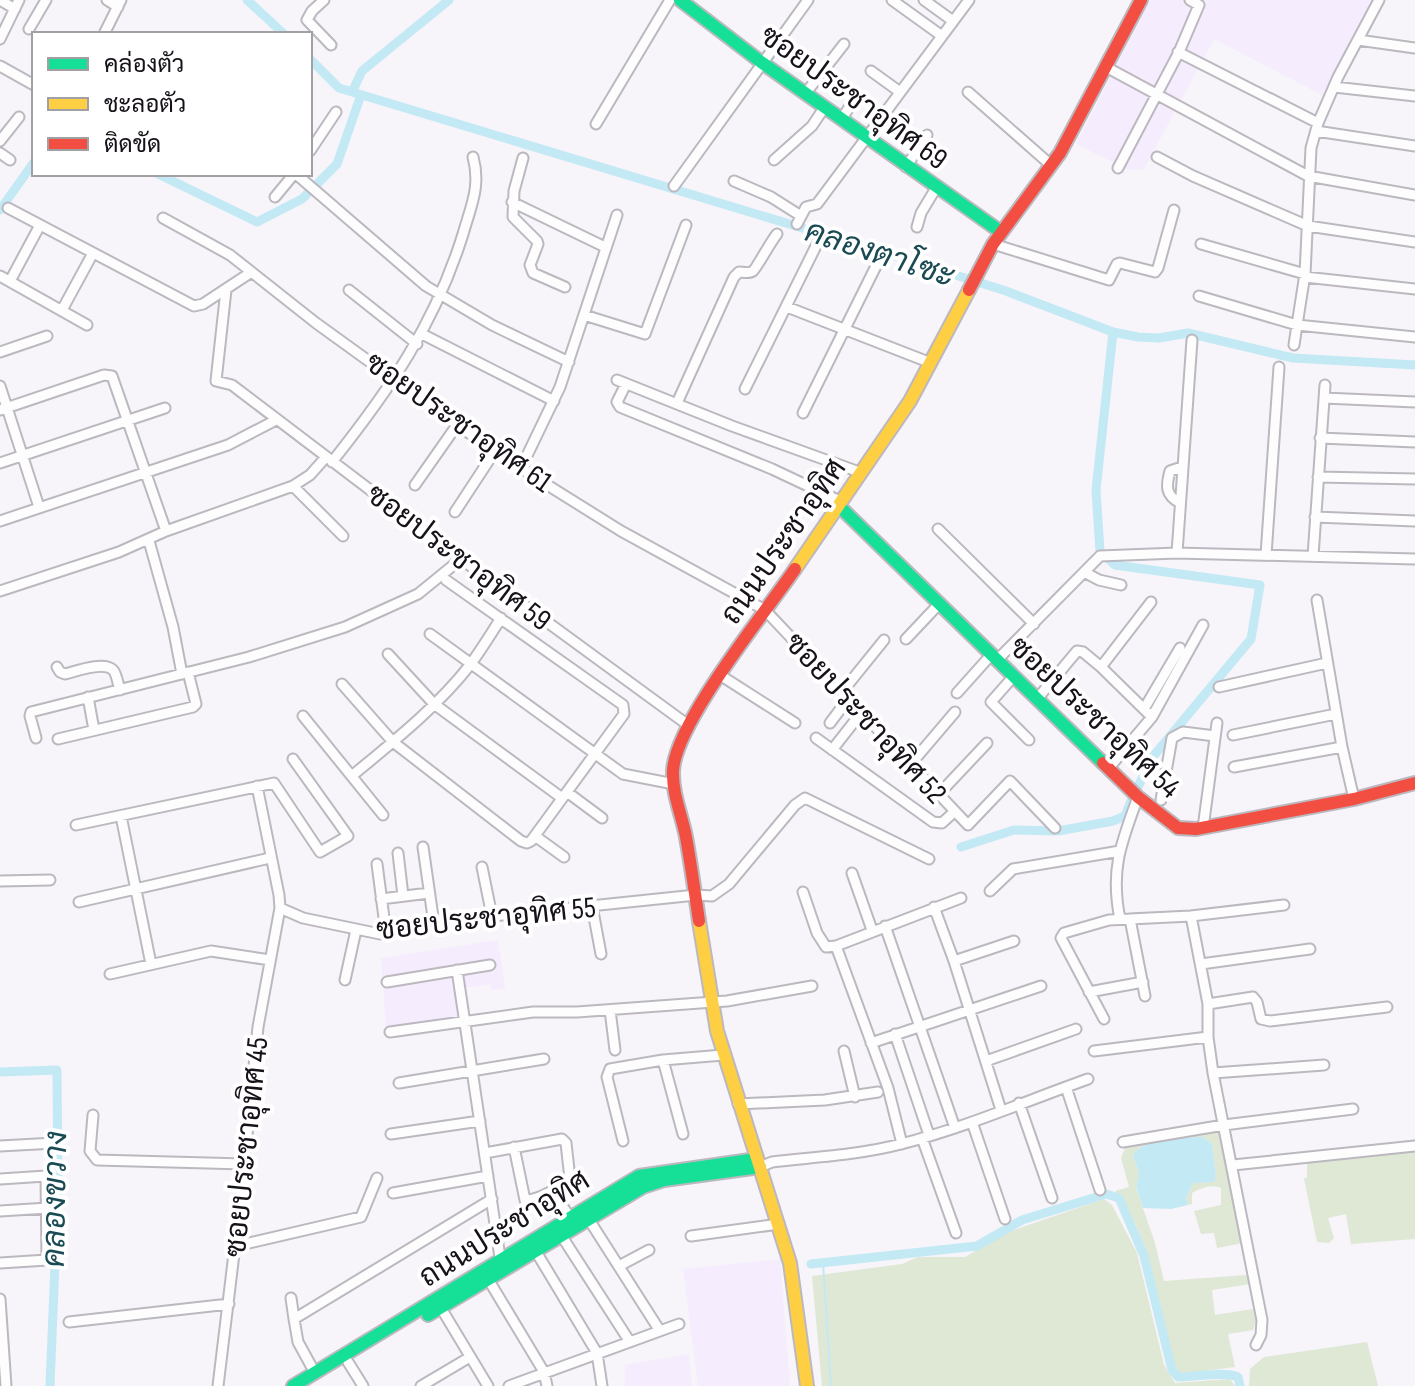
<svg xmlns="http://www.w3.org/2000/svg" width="1415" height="1386" font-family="'Sofia Sans Condensed',Sarabun,sans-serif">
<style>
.built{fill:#f5ecfd}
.green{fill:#dfe7d5}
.water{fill:#c3e9f4}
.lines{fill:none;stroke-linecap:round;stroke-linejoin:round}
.stream{stroke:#c3e9f4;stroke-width:2}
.canal{stroke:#c3e9f4;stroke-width:9}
.street-casing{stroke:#bcb8bf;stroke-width:13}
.fast-casing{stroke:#bcb8bf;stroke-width:16}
.slow-casing{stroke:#bcb8bf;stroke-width:16}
.jam-casing{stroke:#bcb8bf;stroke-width:16}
.street{stroke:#fefdfe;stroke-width:9}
.fast{stroke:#16e098;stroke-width:12}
.slow{stroke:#ffcf43;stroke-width:12}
.jam{stroke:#f24e42;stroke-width:12}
.labels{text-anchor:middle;stroke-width:8;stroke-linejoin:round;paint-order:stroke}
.street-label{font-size:30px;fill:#17121a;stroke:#fff}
.water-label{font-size:32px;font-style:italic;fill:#1a4a54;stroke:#fff}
</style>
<rect width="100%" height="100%" fill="#f7f4fa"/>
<path class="built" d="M1150,0H1373L1322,95L1214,39L1144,169L1128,170L1076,144Z
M498,940L505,988L491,990L490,984L457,989L460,1019L389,1029L386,1026L381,958Z
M780,1259L790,1386H698L683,1269Z
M689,1354L692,1386H625V1365Z"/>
<path class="green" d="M1219,1128L1223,1131L1243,1243L1217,1248L1214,1233L1201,1234L1194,1211L1221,1205V1188C1210,1184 1202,1188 1192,1193V1204L1188,1205L1186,1198L1193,1183L1213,1182L1216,1176L1212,1144L1203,1137H1198C1177,1139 1146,1137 1133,1155L1139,1173L1136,1188L1155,1243L1164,1281L1246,1275L1250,1284L1212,1290L1215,1315L1253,1309L1257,1318L1253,1330L1228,1334L1235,1367L1180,1374L1173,1362C1160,1309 1150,1233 1115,1191L1129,1187L1121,1158L1126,1146Z
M1415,1145V1239L1351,1244L1346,1214L1328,1218L1334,1238L1329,1243L1317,1242L1304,1178H1307V1155Z
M1104,1199L1112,1205L1137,1253L1164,1365L1175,1383L1230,1379L1235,1386H822L812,1276L902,1264L918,1257H965L1008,1232Z
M1367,1342L1378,1386H1249L1250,1369L1264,1357Z"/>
<path class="water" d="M1198,1137H1203L1212,1144L1216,1176L1214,1182L1193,1183L1186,1198L1188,1205L1171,1209L1143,1208L1136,1187L1139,1173L1133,1155C1146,1137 1177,1139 1198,1137Z"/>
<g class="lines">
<path class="stream" d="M823,1263L831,1386"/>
<path class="canal" d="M247,0L284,34
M310,59L339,88L902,258L1006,291L1113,332L1138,337L1159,338L1188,333L1293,358L1415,365
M352,92L362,71L449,0
M158,174L257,222L302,199L337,164L361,95
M0,210L34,162
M1113,332L1096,490L1100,551L1115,565L1260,585L1251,639L1151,759L1138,787
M961,847L1014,830L1058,831L1113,821L1125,816L1131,801
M0,1072L57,1070L58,1190L50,1386
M811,1264L977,1246L1022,1220L1106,1194L1119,1198L1144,1256L1172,1370L1178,1377C1195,1377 1225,1371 1238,1377L1240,1386"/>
<g class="street-casing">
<path id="street" d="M0,0L15,9
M107,0L118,7
M324,0L312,11L307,20L331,45
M892,0L942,36
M924,0L953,21
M29,29L46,0
M104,34L121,0
M0,39L19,0
M1358,40L1415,48
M1178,52L1318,123
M0,66L34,85
M1106,67L1308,176L1415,195
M871,71L900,92
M1334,87L1415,96
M968,92L1052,166
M805,94L844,44
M841,120L852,103
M596,124L670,0
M1316,131L1415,146
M0,141L19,117
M310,151L336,112
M0,153L10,160
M1157,157L1193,176L1308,226L1415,242
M523,158L514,191L513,217L537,241L538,244L530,265L533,273L565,287
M774,160L812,126L824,108
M906,167L927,135
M1118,168L1179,52L1199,5L1190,0
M296,174L426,286L492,325L569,362
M734,181L771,197L801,216
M674,186L808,0
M275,197L294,174
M512,202L605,247
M8,208L194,306L203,304L250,273
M163,218L230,255L316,323L460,427L533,476L621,531L765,610L968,825L1010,781L1055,828
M797,224L806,207L817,204L969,0
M917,227L921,213L936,188
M993,244L1109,280L1117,264L1120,263L1155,272L1158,268L1174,210
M1201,244L1305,274
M0,276L87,325
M1305,277L1415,289
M10,281L40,225
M226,290L216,381L232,385L461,559L688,725
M349,290L417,344
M1199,296L1297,325L1305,274L1311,148L1318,123L1338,77L1379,0
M787,307L931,363
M62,310L93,253
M584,315L645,334L686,225
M422,334L554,401
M1294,345L1297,325L1415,337
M0,352L47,336
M617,380L732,426L862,473
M626,384L617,402L620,407L772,469L842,502
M0,386L39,507
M745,389L818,242
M1324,398L1415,402
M677,403L734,277L739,272C743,272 749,274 753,271C756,269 771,241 777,234
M0,410L104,375L112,376L166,531
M803,413L879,260
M1320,438L1415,442
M332,462C390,389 435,324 463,234C471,206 481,186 473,157
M0,463L165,408
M521,468L560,387L617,215
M1318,477L1415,479
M415,485L457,425
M293,486L343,536
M1180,503C1165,495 1166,486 1170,471L1182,467
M455,512L495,451
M1315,517L1415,521
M0,521L228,445L276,420
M938,529L1034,624
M149,541L173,627L182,674
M1177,553L1192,340
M1266,555L1279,367
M1313,556L1325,385
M1084,572L1099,580L1121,585
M0,591L119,552L166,531L293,486L310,475L326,457
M1317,600L1342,747L1354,799
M1151,602L1101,667L1152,717
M430,634L623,774L674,784
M906,639L939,604
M388,654L434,704L562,798
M997,660L1100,556L1177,553L1415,559
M57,667L60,672L65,674C77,671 104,661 113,670C117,674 118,685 120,690
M720,675L795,723
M1013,677L991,702L1029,740
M342,684L393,742L521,841L527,843L531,841L624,714L623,705L446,580
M1219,687L1327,663
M842,692L884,640
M957,693L991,655
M88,697L94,730
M1037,699L1077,651L1083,652L1101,667
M1144,709L1180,648
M303,716L383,815
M830,723L848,699
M1233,735L1336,714
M36,738L30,716L31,712L249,657L345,627L418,594L461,559
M816,738L933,822L942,823L954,812
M58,739L193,707L196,704L188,672
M832,750L861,713
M910,765L955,712
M1234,767L1342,747
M1108,769L1152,717L1203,625
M353,775C394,741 437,707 470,665C481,650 491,634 501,618
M567,792L602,818
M938,795L987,743
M1161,800L1172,738L1183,732L1215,736
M121,816L151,964
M76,825L274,783L320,852L348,836L293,759
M1203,828L1217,723
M535,836L564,857
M423,847L434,924
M398,853L403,896
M377,864L386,933
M482,867L492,916
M852,873L872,930
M0,881L50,880
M990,891L1013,869L1120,851
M803,892L817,933L826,947L836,946L961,898
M381,899L429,893
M79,902L270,858
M592,906L601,954
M934,907L954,961L1001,1110
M280,908L303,918L380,934L465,919L696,895L712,896L729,884L795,805L805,798L929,859
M1191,916L1208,1004V1037L1213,1073L1262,1320L1261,1335L1256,1345
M1120,919C1110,870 1121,843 1138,797
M1130,919L1145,996
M885,926L955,1128
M836,946L888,1088L902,1144
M954,961L1014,941
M1201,964L1310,949
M457,970L501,1264
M110,974L211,951L270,960
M345,980L356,930
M387,982L490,965
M1089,992L1143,982
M1208,1004L1253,997L1257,1002L1261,1019L1270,1021L1387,1007
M610,1010L615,1050
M1104,1019L1061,938L1064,933L1109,920L1191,916L1284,905
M390,1032L533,1012H577L727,1001L812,986
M895,1034L929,1135
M871,1043L1041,986
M844,1051L855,1097
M1094,1051L1208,1037
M663,1060L683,1134
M986,1061L1076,1029
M1213,1073L1324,1065
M399,1083L544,1059
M1066,1087L1100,1190
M1019,1103L1052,1198
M738,1104L825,1100L878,1092
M93,1115L90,1151L97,1160L244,1164
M972,1122L1005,1219
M391,1134L480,1121
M922,1138L956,1233
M623,1141L607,1077L610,1069L663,1060L723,1055
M1123,1142L1224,1125L1353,1109
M0,1146L55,1143
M485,1153L562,1139L566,1143L570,1179C557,1188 540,1200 525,1200L514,1147
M1233,1165L1415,1146
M760,1167L772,1162C814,1157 859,1155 901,1144C964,1128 1026,1101 1088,1079
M0,1179L46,1176L47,1260L0,1263
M552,1191L572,1220
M393,1193L488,1176
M0,1211L48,1208
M586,1215L660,1331
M561,1235L630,1342
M691,1236L779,1224
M532,1245L597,1353L602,1386
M236,1246L361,1217L377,1178
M619,1266L649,1250
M485,1274L544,1372L547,1386
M291,1298L294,1319
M0,1299L6,1386
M438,1303L488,1386
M69,1322L229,1304
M348,1362L363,1386
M315,1373L298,1342L294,1319L492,1199
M218,1386L240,1204L258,1027L280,908L279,895L257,786
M421,1386L470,1357
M509,1386L679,1324"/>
</g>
<g class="fast-casing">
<path id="fast" d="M680,0L761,62L1001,232
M839,506L1103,763
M428,1315L643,1187L664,1180L760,1167
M293,1386L639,1176L757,1159"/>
</g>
<g class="slow-casing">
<path id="slow" d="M795,569L910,401L969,290
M699,921L717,1031L790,1263L807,1386"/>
</g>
<g class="jam-casing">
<path id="jam" d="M969,290L993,244L1060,153L1141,0
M1103,763L1138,797L1178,828L1196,829L1354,799L1415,783
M699,921C695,893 691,865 686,837C682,816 672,793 673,771C675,723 765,613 795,569"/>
</g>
<use href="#street" class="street"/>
<use href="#fast" class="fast"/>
<use href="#slow" class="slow"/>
<use href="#jam" class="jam"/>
</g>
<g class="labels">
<g class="street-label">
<text transform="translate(854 97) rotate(36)" y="10">ซอยประชาอุทิศ 69</text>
<text transform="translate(459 422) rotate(35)" y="10">ซอยประชาอุทิศ 61</text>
<text transform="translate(783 541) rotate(-55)" y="10">ถนนประชาอุทิศ</text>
<text transform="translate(459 557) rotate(37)" y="10">ซอยประชาอุทิศ 59</text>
<text transform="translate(1095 717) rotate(43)" y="10">ซอยประชาอุทิศ 54</text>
<text transform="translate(866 718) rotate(47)" y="10">ซอยประชาอุทิศ 52</text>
<text transform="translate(486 918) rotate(-6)" y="10">ซอยประชาอุทิศ 55</text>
<text transform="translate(246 1147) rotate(-84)" y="10">ซอยประชาอุทิศ 45</text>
<text transform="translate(504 1228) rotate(-32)" y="10">ถนนประชาอุทิศ</text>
</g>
<g class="water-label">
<text transform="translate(880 253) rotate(18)" y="11">คลองตาโซะ</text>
<text transform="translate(54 1199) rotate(-89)" y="11">คลองขวาง</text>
</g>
</g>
<rect x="32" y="32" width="280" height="144" fill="#ffffff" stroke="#a2a0a3" stroke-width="2"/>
<rect x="48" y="58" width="40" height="12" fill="#16e098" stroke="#a2a0a3" stroke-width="2"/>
<text x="104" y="72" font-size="24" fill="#17121a">คล่องตัว</text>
<rect x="48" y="98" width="40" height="12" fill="#ffcf43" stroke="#a2a0a3" stroke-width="2"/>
<text x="104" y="112" font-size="24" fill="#17121a">ชะลอตัว</text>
<rect x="48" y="138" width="40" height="12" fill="#f24e42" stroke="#a2a0a3" stroke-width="2"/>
<text x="104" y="152" font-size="24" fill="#17121a">ติดขัด</text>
</svg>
